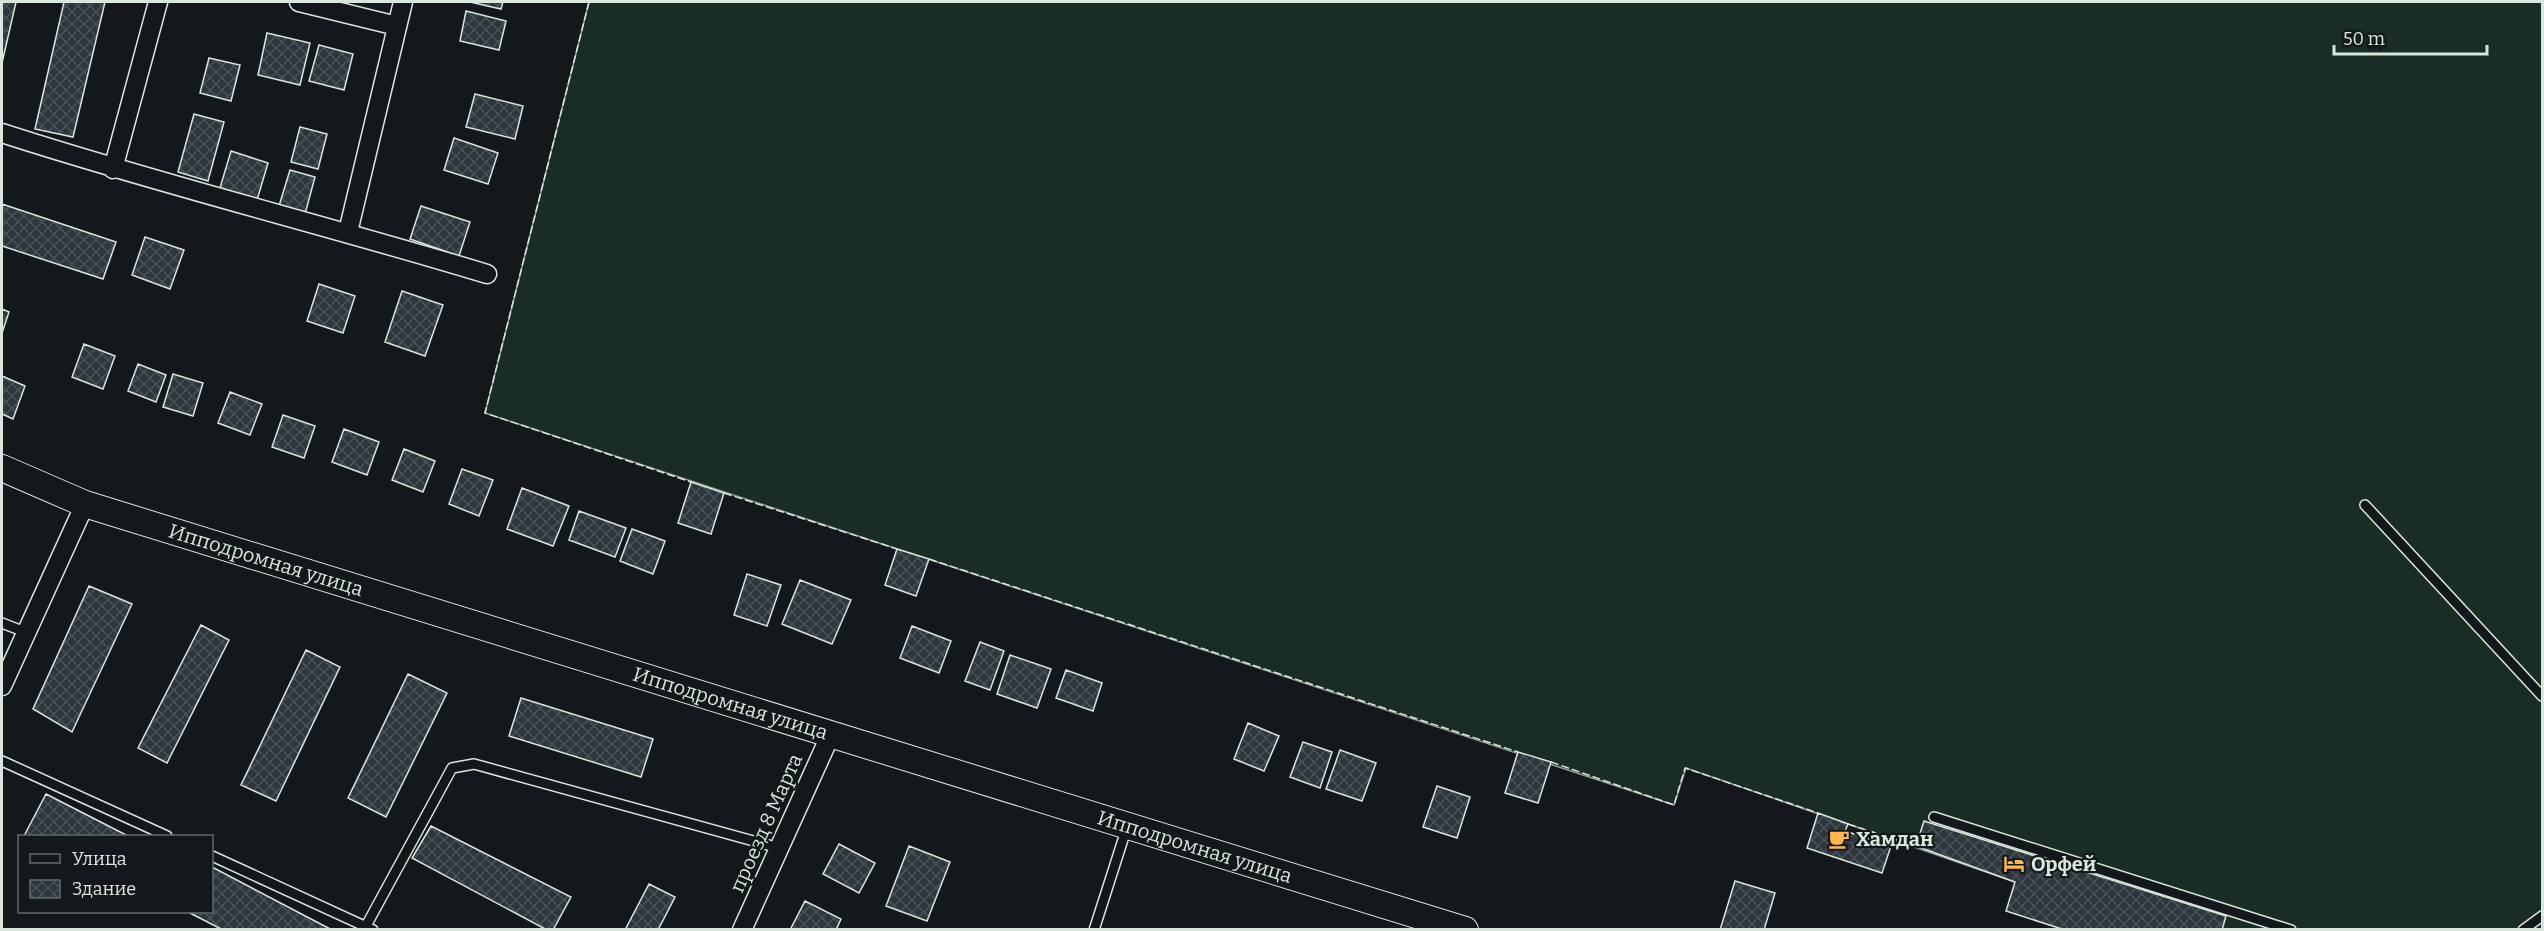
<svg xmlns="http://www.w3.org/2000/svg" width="2544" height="931" font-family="Bitter,serif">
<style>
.grass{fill:#1a2d24;stroke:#939e99;stroke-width:1.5}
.building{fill:url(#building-cross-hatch);stroke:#d8e6dc;stroke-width:1.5}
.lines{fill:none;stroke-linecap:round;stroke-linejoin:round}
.service-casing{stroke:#d8e6dc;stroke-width:12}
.minor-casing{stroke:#d8e6dc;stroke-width:21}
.secondary-casing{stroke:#d8e6dc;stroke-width:28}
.service{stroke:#14181c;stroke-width:9}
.minor{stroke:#14181c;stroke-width:18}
.secondary{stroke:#14181c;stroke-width:26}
.fence{stroke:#d8e6dc;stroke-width:1.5;stroke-dasharray:8 3;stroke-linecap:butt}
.labels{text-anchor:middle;stroke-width:4.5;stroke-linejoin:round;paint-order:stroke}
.street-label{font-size:20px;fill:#d8e6dc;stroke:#14181c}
.poi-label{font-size:20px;font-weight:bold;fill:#d8e6dc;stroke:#14181c;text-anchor:start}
</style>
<defs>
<pattern id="building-cross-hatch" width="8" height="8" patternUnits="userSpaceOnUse" patternTransform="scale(1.5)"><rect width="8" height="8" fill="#2c363c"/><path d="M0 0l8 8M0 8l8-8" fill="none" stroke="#4a5358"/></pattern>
</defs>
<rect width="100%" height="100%" fill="#14181c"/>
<path class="grass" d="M589,2H2542V929H2065L2015,882L1686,768L1674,805L485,413Z"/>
<path class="building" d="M2,2H16L2,63Z
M64,2H105L73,137L35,129Z
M470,2H503L501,9Z
M466,11L506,21L499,50L460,41Z
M267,33L310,43L300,85L258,75Z
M319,45L353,54L344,90L309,81Z
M209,58L240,65L231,101L200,93Z
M475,94L523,106L515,139L466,127Z
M194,114L224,122L208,181L178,172Z
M300,127L327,134L318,169L291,162Z
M454,138L498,153L488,184L444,170Z
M231,151L268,163L257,200L220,188Z
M290,170L315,177L305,214L279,206Z
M2,204L116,242L103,279L2,246Z
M421,206L470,222L459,256L410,239Z
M145,237L184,250L170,289L132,275Z
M319,284L355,296L343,333L307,321Z
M402,291L443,305L425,356L385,342Z
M2,309L9,312L2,333Z
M84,344L115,356L103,389L72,377Z
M138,364L166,375L156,402L128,391Z
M173,374L203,383L193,416L163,407Z
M2,376L25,386L13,419L2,414Z
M230,392L262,404L250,435L218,423Z
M283,415L315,426L304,458L272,447Z
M344,429L379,442L367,475L332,462Z
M404,449L435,461L423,492L392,480Z
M462,469L493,480L479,516L449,504Z
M691,482L724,493L711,534L678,523Z
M522,488L569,506L553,546L507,529Z
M579,511L626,528L615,557L569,540Z
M632,529L665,541L653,574L620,561Z
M897,549L929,559L916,596L885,585Z
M747,574L781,585L767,626L734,615Z
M800,580L851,600L832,644L782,624Z
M89,586L132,604L72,732L33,709Z
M201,625L229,640L167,763L138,748Z
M912,626L951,641L939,673L900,658Z
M980,642L1004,651L990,690L965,681Z
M306,650L340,667L276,801L241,785Z
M1010,655L1051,669L1037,708L997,694Z
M1066,670L1102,683L1093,711L1056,698Z
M408,674L447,693L386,817L348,798Z
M521,698L653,739L641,777L509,736Z
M1248,723L1279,736L1264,771L1234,759Z
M1303,742L1332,752L1320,788L1290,777Z
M1340,750L1376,763L1362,801L1326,789Z
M1518,752L1551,762L1538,803L1505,793Z
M1437,786L1470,797L1457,838L1423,827Z
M46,794L128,836H24Z
M1818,813L1848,824L1845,831L1891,846L1882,873L1807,848Z
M1924,821L2226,916L2222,930H2065L2006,911L2015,882L1916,846Z
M431,826L571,897L553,930H547L412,858Z
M839,844L875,863L859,893L823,874Z
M909,846L950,862L927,921L886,906Z
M212,867L332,930H223L188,912H212Z
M1735,881L1775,893L1764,930H1720Z
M649,884L675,897L658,930H625Z
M805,901L841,919L836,930H790Z"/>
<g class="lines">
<g class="service-casing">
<path id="service" d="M2365,505L2542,696
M2,623L25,632
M2,761L167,836
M1934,817L2275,925L2274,930
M212,856L373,930
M2275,925L2291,930
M366,926L452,768L474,764L779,848
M1094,930L1127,827
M2523,930L2542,916"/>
</g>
<g class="minor-casing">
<path id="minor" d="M299,2L397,26
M2,133C162,185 326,225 487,274
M113,169L158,2
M348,232L403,2
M2,686L85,504
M742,930L830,736"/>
</g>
<g class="secondary-casing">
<g id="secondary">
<path id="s1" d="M2,468L85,504L1465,930"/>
</g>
</g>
<use href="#service" class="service"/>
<use href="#minor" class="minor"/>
<use href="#secondary" class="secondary"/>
<path class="fence" d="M589,2L485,413L691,482
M724,493L897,549
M929,559L1518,752
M1551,762L1674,805L1685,768L1818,813
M1848,824L1916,846"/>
</g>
<defs>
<g id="cafe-bare" transform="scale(1.62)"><path d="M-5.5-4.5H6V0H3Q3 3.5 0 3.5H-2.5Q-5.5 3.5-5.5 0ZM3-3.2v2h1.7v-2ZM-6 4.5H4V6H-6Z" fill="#ffb74d" stroke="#14181c" stroke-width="2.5" paint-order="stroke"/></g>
<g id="hotel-bare" transform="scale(1.62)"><path d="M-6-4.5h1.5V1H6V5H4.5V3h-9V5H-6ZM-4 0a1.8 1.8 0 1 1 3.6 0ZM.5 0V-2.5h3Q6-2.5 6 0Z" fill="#ffb74d" stroke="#14181c" stroke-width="2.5" paint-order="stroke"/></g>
</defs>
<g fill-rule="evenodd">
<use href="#cafe-bare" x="1839" y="839"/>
<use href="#hotel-bare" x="2014" y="864"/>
</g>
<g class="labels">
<g class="street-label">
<text dy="7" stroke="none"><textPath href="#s1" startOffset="280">Ипподромная улица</textPath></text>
<text dy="7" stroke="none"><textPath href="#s1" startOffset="766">Ипподромная улица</textPath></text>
<text transform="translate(766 823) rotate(-66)" y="7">проезд 8 Марта</text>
<text dy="7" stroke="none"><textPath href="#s1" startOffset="1252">Ипподромная улица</textPath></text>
</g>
<g class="poi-label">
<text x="1856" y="846">Хамдан</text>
<text x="2031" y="871">Орфей</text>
</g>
</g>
<rect width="2544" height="931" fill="none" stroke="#d8e6dc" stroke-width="6"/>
<rect x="18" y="835" width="195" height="78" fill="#14181c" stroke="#626a69" stroke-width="1.5"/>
<rect x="30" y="854" width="30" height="9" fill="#14181c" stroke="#626a69" stroke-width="1.5"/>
<text x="72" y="865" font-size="18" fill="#d8e6dc">Улица</text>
<rect x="30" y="880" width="30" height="18" fill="url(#building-cross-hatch)" stroke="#626a69" stroke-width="1.5"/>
<text x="72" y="895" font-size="18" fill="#d8e6dc">Здание</text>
<path d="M2334 45v9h153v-9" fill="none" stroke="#d8e6dc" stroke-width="3"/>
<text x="2343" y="45" font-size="18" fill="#d8e6dc" stroke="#14181c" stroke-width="4.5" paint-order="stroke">50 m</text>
</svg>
